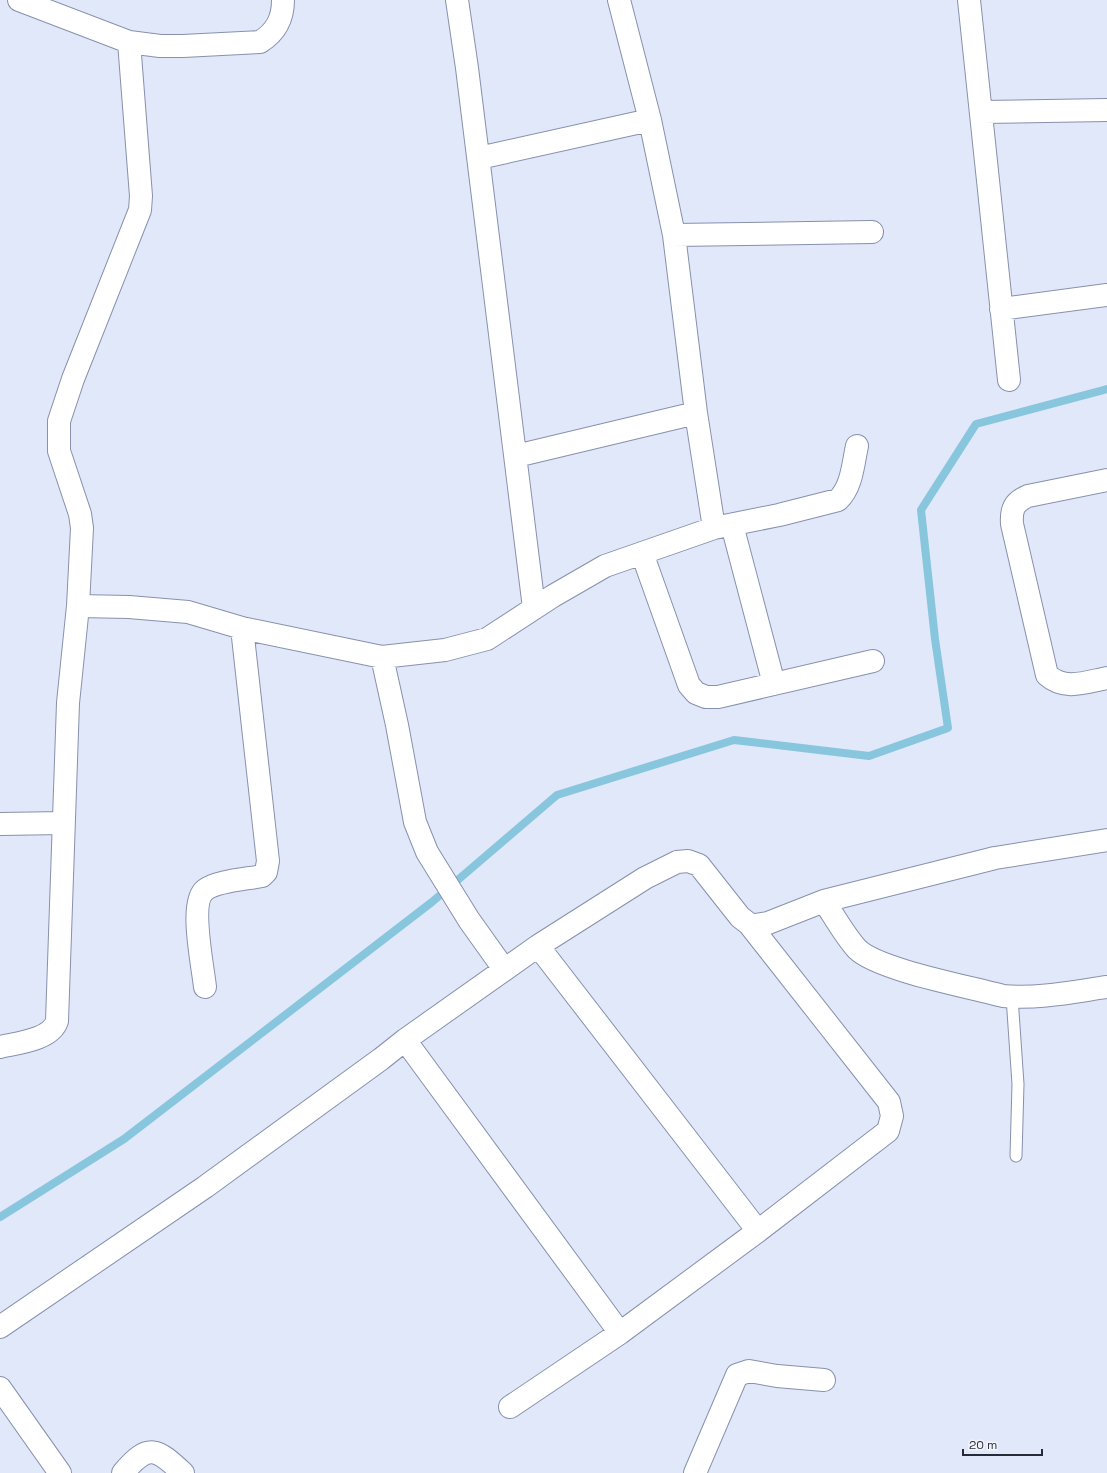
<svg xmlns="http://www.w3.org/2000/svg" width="1107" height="1473" font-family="'Space Grotesk',sans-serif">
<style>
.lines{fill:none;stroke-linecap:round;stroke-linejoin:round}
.stream{stroke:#88c6dd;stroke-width:8}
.lane-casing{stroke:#8791ad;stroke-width:13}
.street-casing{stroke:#8791ad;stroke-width:24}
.lane{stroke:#fff;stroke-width:11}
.street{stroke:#fff;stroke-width:22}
</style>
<rect width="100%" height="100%" fill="#e0e8fa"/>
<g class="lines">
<path class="stream" d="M0,1217L124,1139L432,902L557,795L734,740L869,756L948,728L935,639L921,510L976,424L1107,389"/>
<g class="lane-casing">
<path id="lane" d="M1012,997L1018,1084L1016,1156"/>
</g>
<g class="street-casing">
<path id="street" d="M19,0L129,42L160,46H183L260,42C276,32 283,19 283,0
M457,0L467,68L534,608
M619,0L650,120L674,235L696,413
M969,0L1009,380
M129,42L141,196L140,210L73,379L59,421V451L80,514L82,528L78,606L129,607L188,612L242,628L382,657L397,725L415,822L427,852L469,920L504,969
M982,112L1107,110
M479,158L650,120
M674,235L872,232
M1001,309L1107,295
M1107,480L1028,496C1014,502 1011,509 1012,524L1047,675C1065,691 1086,682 1107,678
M732,525L774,684
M714,528L779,515L838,500C852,487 853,464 857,446
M642,553L689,685L696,693L706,697H718L873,661
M382,657L445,650L487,639L553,596L605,566L714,528L696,413L516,456
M0,824L63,823
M824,901C834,916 845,936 857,949C878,970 971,987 1003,996C1039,999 1072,992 1107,987
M538,946L758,1231
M205,987C203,967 189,902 205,890C216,881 247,879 262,876L266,872L268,861L242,628
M405,1040L620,1333
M0,1047C17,1043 51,1040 57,1021L68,703L78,606
M0,1327L205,1187L381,1059L405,1040L538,946L645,878L677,862L688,861L699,865L740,917L749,924L755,925L768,923L824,901L995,858L1107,840
M0,1388L60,1473
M510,1407L620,1333L758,1231L888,1131L892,1116L889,1102L749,924
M123,1473C149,1442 157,1449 183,1473
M695,1473L737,1375L749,1371L777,1376L824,1380"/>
</g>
<use href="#lane" class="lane"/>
<use href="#street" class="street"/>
</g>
<path d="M963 1449v6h79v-6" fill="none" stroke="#272b37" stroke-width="2"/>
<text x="969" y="1449" font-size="12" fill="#272b37" stroke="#f2f5fb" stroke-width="3" paint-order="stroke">20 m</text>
</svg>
